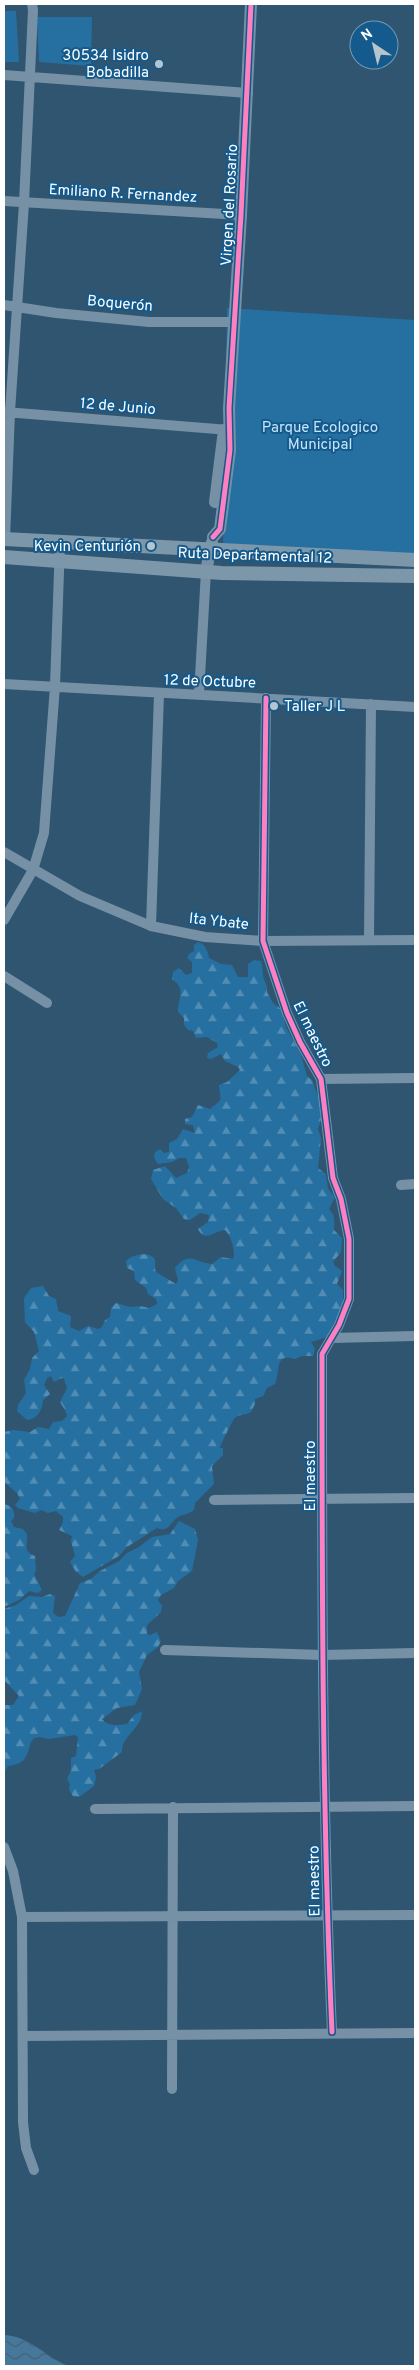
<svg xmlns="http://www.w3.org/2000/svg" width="419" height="2370" font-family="Overpass,sans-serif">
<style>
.green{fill:#2570a1}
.forest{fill:url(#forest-firs)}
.water{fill:url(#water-waves)}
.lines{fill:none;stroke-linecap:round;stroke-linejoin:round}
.minor{stroke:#7691a5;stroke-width:10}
.tertiary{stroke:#7691a5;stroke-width:12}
.secondary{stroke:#7d97aa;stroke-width:14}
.cycleway-casing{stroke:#145a8c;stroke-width:8}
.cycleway{stroke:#ff80c0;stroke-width:5}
.poi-dot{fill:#b6c4cd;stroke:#145a8c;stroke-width:2}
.labels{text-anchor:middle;stroke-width:4;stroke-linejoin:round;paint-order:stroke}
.poi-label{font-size:15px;fill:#fff;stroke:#145a8c;text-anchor:end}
.street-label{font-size:15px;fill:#fff;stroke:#145a8c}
.park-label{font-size:15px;fill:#c4e5fc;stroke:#145a8c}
</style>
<defs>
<pattern id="forest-firs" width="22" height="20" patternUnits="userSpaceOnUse" patternTransform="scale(1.25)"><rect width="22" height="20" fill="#2570a1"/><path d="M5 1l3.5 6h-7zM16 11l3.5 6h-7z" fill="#518db4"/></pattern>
<pattern id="water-waves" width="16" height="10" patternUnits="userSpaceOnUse" patternTransform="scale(1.25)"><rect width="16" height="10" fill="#46789b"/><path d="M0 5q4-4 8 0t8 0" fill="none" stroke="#496070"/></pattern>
</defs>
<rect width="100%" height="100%" fill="#2f5571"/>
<path class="green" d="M4,11H16L19,62H4Z
M37,17H92L91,66L39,62Z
M227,308L415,320V560L223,551Z"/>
<path class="forest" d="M198,942C205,944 208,951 209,958L221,964L232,965L238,977H248V964L254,960L261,961C263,967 262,969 263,974C263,982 268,983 267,992L273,1003L281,1009L286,1027L301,1055L307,1076L312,1080L319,1099L321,1120L318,1129L321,1138L318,1168L326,1174L328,1189L335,1197L329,1209C336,1216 334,1221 334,1230L342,1238L341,1252L333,1262L335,1266L342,1271L337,1284L343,1290V1306L327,1337L311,1342L315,1349L313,1356H302L295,1359C274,1353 281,1369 275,1384L267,1388L263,1396L255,1399V1404L251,1412C246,1415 239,1414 235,1418C233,1419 221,1444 220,1448H223V1455L212,1466L214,1484L195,1503L194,1510C189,1514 183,1514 178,1517C170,1522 169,1533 157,1528L127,1547L119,1556L83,1577L76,1572L70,1562L75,1556L71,1541L72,1536L59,1530L63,1522V1517L56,1511L48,1513L41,1510L35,1513L18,1508L15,1505L20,1499L17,1493L4,1482V1432L13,1430L30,1432L38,1427L49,1429L53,1422L62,1421L67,1416L66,1412L60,1402L67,1388L64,1379L62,1378L54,1382L51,1376L47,1378L44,1385L50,1394L43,1400C42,1410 38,1419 27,1420L17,1411L18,1405L26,1393L24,1380L30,1369L32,1358L39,1351L34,1332L25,1322L24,1298L31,1288L43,1286L49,1296L56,1299L58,1311L71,1316L70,1327L79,1331L88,1326L98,1329L102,1327L105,1320L110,1317L111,1308L116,1303L130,1307L140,1306L149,1308L157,1304L156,1299L148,1294L146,1288L135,1280L134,1271L127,1268L126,1261C131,1255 150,1250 155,1260C156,1264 154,1268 156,1272L176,1284L178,1280L175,1268C190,1250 195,1263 212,1264L221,1257L233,1259C236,1251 231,1236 225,1230C214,1231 205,1243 198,1229L208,1222L209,1215L200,1213L190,1220L184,1219L176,1208L163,1199L151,1179L153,1170L165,1166L176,1178L187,1173L189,1167L186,1158H179L172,1162L158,1164L154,1158L155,1152L160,1149L164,1153L169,1152V1143L177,1139L183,1129L195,1133L193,1125L185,1124V1119L192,1117L198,1105L210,1109C225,1097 220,1102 219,1085L227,1082L240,1070L238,1067L225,1061L221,1054L211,1059L207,1058L208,1053L218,1047L217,1043L207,1037L196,1038L193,1031L188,1030L184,1025V1018L178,1012C178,996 187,990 172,979L173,972L179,968L186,975L192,973V962L187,958L189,954L194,951V945Z
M4,1504C12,1506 15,1510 14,1518L11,1521L14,1527L23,1529L27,1534C28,1545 22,1551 35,1556L36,1570L34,1574L42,1590L38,1593L29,1591L19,1600L4,1607Z
M179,1521L195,1529L198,1540L192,1571L178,1581L174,1588L161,1595L158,1600L162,1606L161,1612L147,1625V1634L150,1635L157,1632L161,1641L158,1647L147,1655L139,1672L142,1689L135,1705L117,1708L102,1719C108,1727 118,1725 127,1724L134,1715L142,1711C142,1729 121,1736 122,1752L99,1769L94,1770L96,1777L94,1786L79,1797L73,1796L69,1790L70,1784L67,1779L71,1770V1758L76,1756L78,1737L75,1735L49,1739L40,1737L34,1738C25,1748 33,1763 8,1766L4,1773V1705H13L19,1696L4,1680V1609L16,1605L29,1596L42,1597L50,1594L55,1596L53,1613L59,1617L65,1616L80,1583L91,1579L100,1571L119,1561L127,1553L139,1547L152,1537L170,1534Z"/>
<path class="water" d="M4,2335C33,2337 44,2357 69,2366H4Z"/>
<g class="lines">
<path class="minor" d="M4,75L248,93
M4,201L241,215
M4,305L56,313L149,322H234
M5,412L229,430
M5,539L10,412L24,203L33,10L32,4
M4,684L415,707
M199,694L206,571
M266,698L263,941L287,1013L300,1042L321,1079L333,1178L341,1199L349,1239V1299L339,1325L322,1354C322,1580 322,1806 332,2032
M4,852L80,896L151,926L205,937L263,941L415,940
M4,920L33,870L44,833L55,686L60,543
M151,926L159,694
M369,940L371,704
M4,976L47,1003
M321,1079L415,1078
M401,1185L415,1184
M332,1338L415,1336
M214,1500L415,1498
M165,1650L322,1655L415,1653
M95,1809L415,1806
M4,1847L13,1871L22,1917L23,2122L26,2148L34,2170
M22,1917L415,1915
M24,2036L415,2033
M172,2089L173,1807"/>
<path class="tertiary" d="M215,502L224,430
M213,537L220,529L230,450L229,408L241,215L251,4
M206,571L212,542"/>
<path class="secondary" d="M4,539L415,560
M4,557L222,573L415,576"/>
<g class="cycleway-casing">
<path id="cycleway" d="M213,537L220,529L230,450L229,408L241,215L251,4
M266,698L263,941L287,1013L300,1042L321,1079L333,1178L341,1199L349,1239V1299L339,1325L322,1354C322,1580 322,1806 332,2032"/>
</g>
<use href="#cycleway" class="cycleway"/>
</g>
<g class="poi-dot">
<circle cx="159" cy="64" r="5"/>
<circle cx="151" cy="546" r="5"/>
<circle cx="274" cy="706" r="5"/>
</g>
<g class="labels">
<g class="poi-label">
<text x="149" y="60">30534 Isidro<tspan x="149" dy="17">Bobadilla</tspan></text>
<text x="141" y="551">Kevin Centurión</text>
<text x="284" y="711" text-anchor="start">Taller J L</text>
</g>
<g class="street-label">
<text transform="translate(123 193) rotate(3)" y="5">Emiliano R. Fernandez</text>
<text transform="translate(229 205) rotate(-87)" y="5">Virgen del Rosario</text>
<text transform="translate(120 303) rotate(5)" y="5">Boquerón</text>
<text transform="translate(118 406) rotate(5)" y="5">12 de Junio</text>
<text transform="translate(255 555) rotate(2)" y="5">Ruta Departamental 12</text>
<text transform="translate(210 681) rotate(2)" y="5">12 de Octubre</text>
<text transform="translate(219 921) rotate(6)" y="5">Ita Ybate</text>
<text transform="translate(313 1034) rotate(64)" y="5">El maestro</text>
<text transform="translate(310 1476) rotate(-90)" y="5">El maestro</text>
<text transform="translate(314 1881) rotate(-91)" y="5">El maestro</text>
</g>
<g class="park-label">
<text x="320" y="432">Parque Ecologico<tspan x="320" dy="17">Municipal</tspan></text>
</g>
</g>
<rect width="419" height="2370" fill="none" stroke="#ffffff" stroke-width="10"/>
<g transform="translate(374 45) rotate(325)"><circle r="24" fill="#145a8c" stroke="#729cba"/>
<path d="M0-4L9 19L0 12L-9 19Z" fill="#b6c4cd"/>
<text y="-8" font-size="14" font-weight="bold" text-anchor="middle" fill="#ffffff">N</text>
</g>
</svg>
